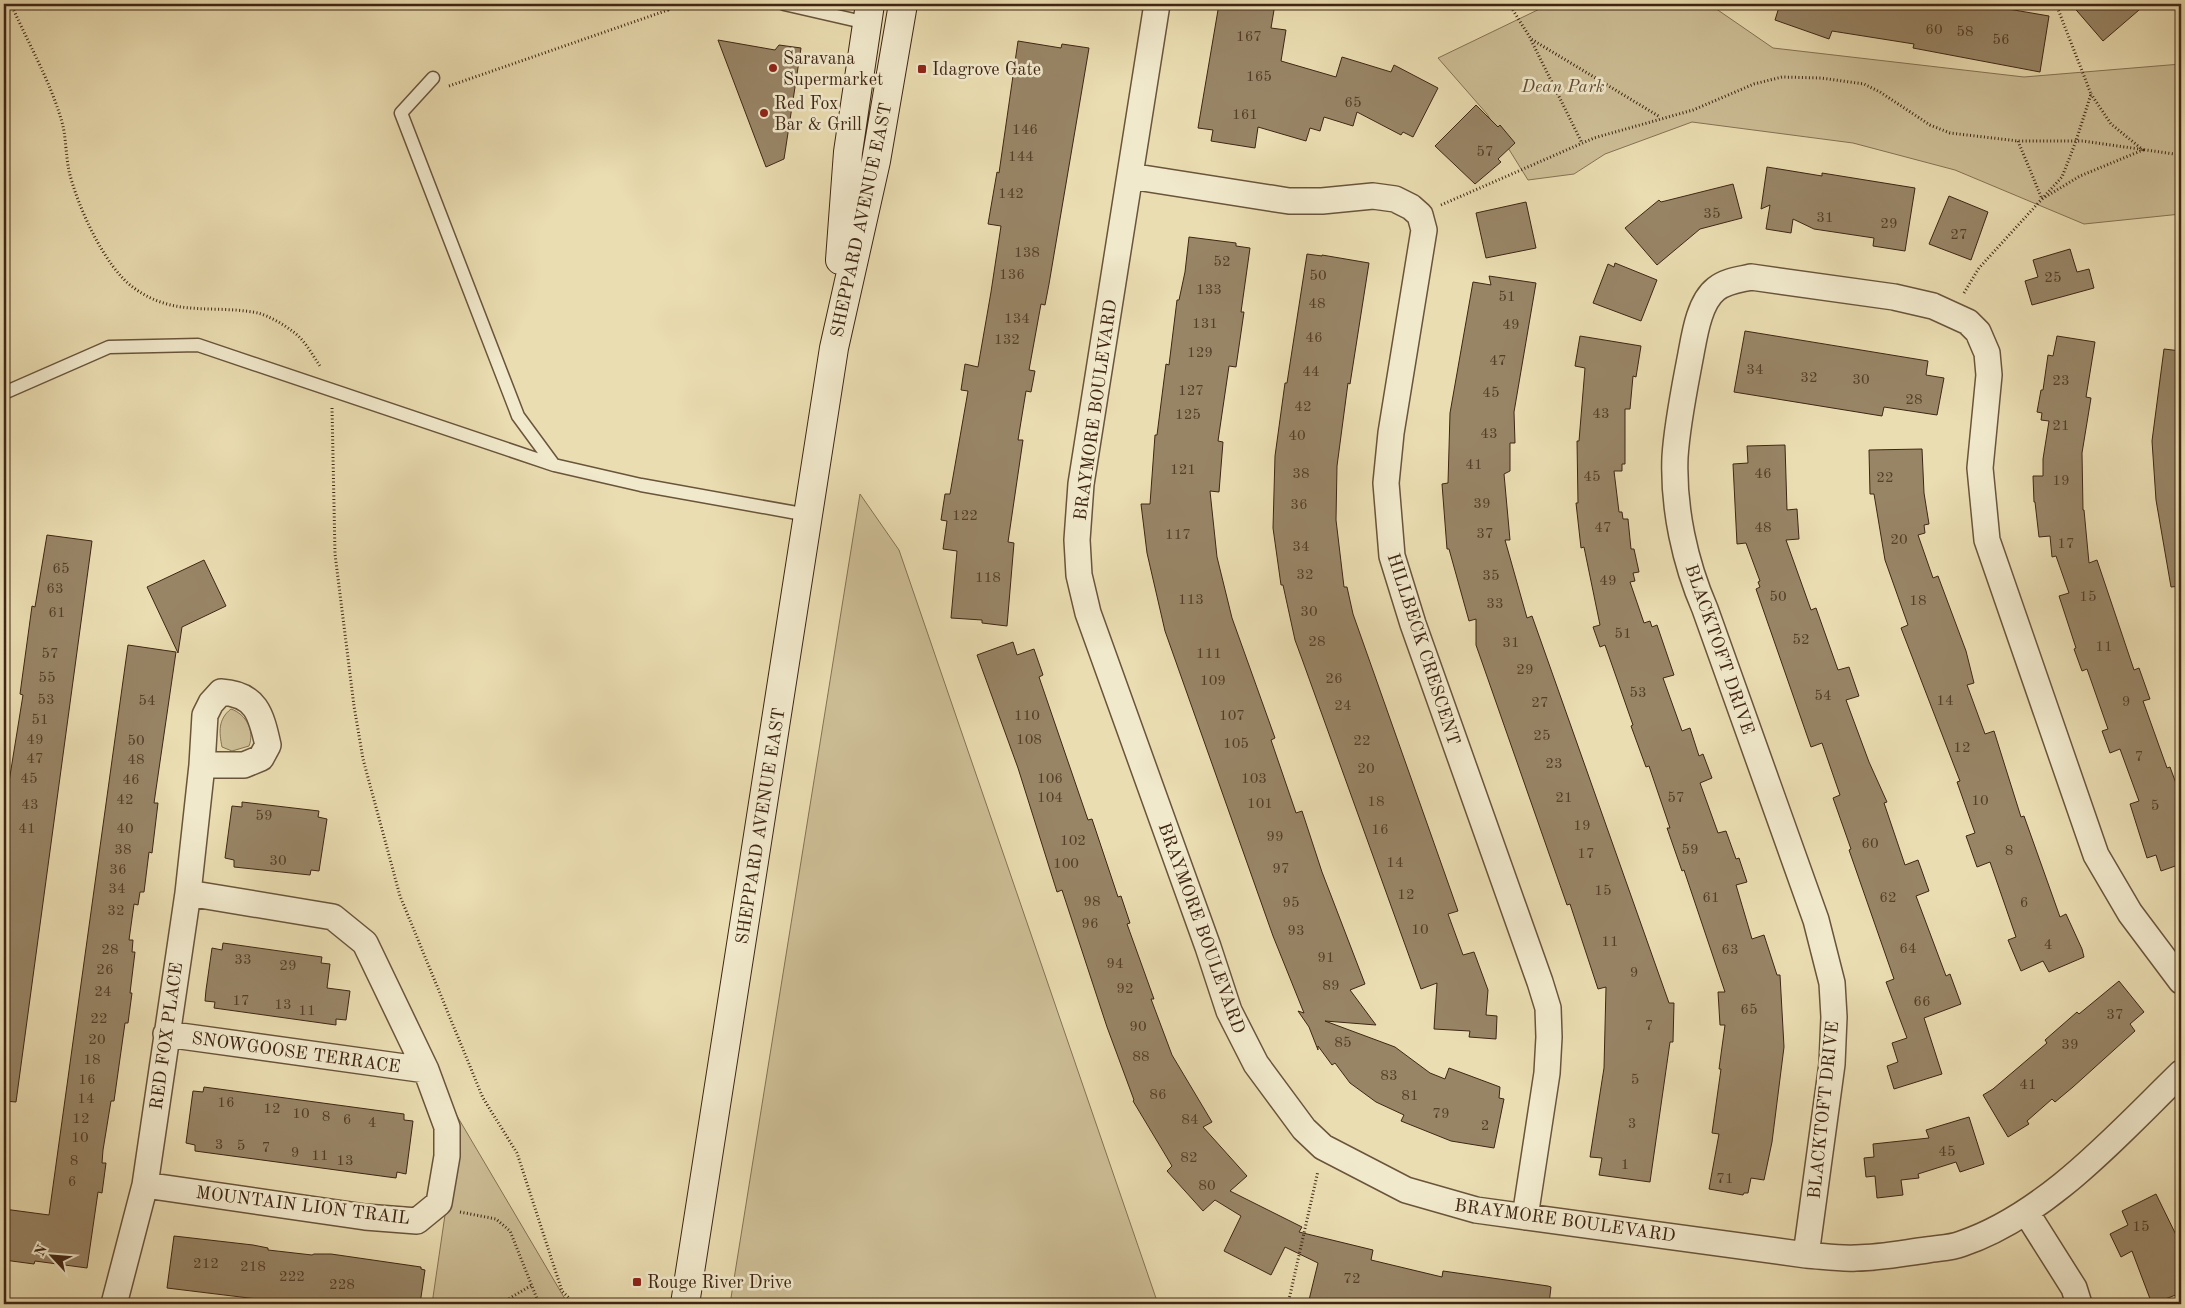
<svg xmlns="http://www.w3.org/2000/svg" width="2185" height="1308" font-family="'Old Standard TT',serif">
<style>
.green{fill:#cdbe96;stroke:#867255}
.building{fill:#988566;stroke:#3f2614}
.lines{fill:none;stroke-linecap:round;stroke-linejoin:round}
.lane-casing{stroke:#6a543b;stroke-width:15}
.street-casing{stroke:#6a543b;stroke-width:28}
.secondary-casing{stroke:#3f2614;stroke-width:30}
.path{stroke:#3f2614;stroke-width:3;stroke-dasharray:1 2.5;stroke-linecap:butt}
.lane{stroke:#f1e9cc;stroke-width:12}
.street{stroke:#f1e9cc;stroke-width:25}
.secondary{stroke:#f1e9cc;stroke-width:28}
.poi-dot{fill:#8f2418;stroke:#f1e9cc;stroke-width:2}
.labels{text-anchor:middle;stroke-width:5;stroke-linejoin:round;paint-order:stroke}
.number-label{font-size:15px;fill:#553e28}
.poi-label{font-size:18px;fill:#3f2614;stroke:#f1e9cc;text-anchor:start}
.park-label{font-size:18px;font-style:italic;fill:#624c34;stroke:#f1e9cc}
.street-label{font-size:18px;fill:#3f2614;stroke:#f1e9cc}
</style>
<rect width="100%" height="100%" fill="#eaddb1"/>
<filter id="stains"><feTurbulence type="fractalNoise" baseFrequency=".004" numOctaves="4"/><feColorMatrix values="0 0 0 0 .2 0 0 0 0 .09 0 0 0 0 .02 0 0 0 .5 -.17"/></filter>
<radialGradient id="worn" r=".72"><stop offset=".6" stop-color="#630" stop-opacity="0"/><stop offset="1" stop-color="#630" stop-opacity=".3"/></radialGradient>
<path class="green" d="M1550,4H1703L1712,6L1773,48L2024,77L2181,64V214L2084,224L1955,170L1853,143L1692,122L1605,154L1574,174L1528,180L1487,114L1438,58Z
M860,494L899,550L1158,1304H730Z
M231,709C246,714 255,731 249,746L232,751L222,747C219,732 218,719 231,709Z
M447,1099L568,1304H432L453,1160Z"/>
<path class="building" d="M1219,4H1275L1271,28L1286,30L1281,61L1336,77L1342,57L1391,72L1394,65L1438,88L1413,137L1403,132L1401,135L1357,112L1353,126L1324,117L1320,131L1310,128L1306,141L1258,127L1255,148L1211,141L1213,130L1198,128Z
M1780,4H1979L2049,16L2040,72L1913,48L1914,44L1832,31L1829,39L1775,20Z
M2071,4H2146L2103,41Z
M718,40L775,50L779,45L801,48L784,159L766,167Z
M1018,41L1061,48L1062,44L1089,48L1049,284L1045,305L1041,304L1029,370L1035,371L1031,392L1026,391L1018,440H1023L1008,542L1014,543L1007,626L982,623V620L951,618L957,551L943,549L947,521L941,520L945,494H950L968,391L961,390L965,364L978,367L991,292L1001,226L988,224L997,172L999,173Z
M1476,105L1498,127L1500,125L1515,143L1498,159L1501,162L1475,184L1435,146Z
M1767,167L1822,176V173L1915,188L1905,251L1873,246L1874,238L1814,229L1793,219L1791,233L1766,229L1770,205L1761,209Z
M1733,184L1742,218L1700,229L1657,265L1625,228L1659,200L1661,202Z
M1949,196L1988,212L1971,260L1929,244Z
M1526,202L1536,248L1486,258L1476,213Z
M1189,237L1236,243V246L1250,248L1241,312H1244L1236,367L1229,366L1218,441L1223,442L1219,492L1210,491L1217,557L1232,618L1275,738L1271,740L1296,813L1302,811L1322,872L1365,984L1350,990L1376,1025L1325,1021L1395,1047L1430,1073L1445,1079L1449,1068L1500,1087L1499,1098L1504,1099L1494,1148L1451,1141L1401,1121L1404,1115L1376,1102L1350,1083L1335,1063L1332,1065L1318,1046V1050L1309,1027L1298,1011L1304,1013L1273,936L1165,631L1147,553L1141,504H1150L1155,435H1157L1166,364L1169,365L1177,300H1179L1185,272Z
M2070,249L2077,272L2089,269L2094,288L2032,305L2025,281L2038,277L2033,260Z
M1307,254L1322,256V255L1369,263L1350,384L1348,383L1337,466L1336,520L1344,587H1347L1353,614L1458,911L1448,914L1463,955L1474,952L1488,990L1486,1015L1497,1016L1496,1039L1469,1037L1470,1031L1434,1029L1437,983L1421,989L1302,659L1295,640L1283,585H1281L1273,528L1275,456L1285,383H1287Z
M1615,263L1657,280L1641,321L1593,303L1608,264L1614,267Z
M1489,276L1536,283L1514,412L1515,443H1510V471L1504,474L1510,540H1505L1527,618L1532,616L1669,1003H1674L1673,1042H1670L1650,1182L1599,1175L1602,1158L1590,1157L1604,1068L1606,987L1598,989L1570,904L1567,905L1476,645V619L1469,621L1449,549H1447L1442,484L1448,483L1450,413L1473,282L1491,285Z
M1745,331L1928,361L1926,375L1944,378L1937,415L1884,407L1882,416L1734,392Z
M1580,336L1641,346L1636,377L1633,376L1630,409H1625V464H1622V471H1614L1619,512H1622L1623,519H1628L1631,549H1634L1639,572L1633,573L1635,581L1630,582L1644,623L1650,621L1652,627L1657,625L1674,675L1663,678L1682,731L1690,728L1699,756L1703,754L1712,778L1700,783L1718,833L1726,831L1736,859L1739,858L1747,882L1736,885L1752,939L1764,935L1777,975H1780L1784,1047L1772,1142L1764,1180L1751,1178L1748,1193H1744L1743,1195L1709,1189L1719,1134L1712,1133L1721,1069H1719L1725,1025H1720L1718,992H1725L1684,870L1682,871L1667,828H1670L1649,766L1646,767L1631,726L1633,725L1605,645L1600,647L1593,627L1600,625L1584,547L1581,548L1576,503H1578L1577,441H1579L1585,368L1575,366Z
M2057,336L2095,342L2086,397L2091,398L2082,453L2083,510H2084L2089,563L2097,560L2134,670L2139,668L2150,699L2143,701L2167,768L2170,767L2181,797V864L2161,871L2156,855L2147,858L2130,804L2139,801L2120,749L2110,753L2102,731L2108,729L2087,669L2082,671L2074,649L2076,648L2059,596L2069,593L2056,556L2052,557L2050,536L2039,537L2035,502H2034L2033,476H2043V459L2049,421L2041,420L2042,413L2037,412L2041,390H2043L2048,355L2053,356Z
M2164,349L2181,351V586L2171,587L2156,500L2152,441Z
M1785,445L1787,510L1797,509L1799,539L1786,540L1811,610L1816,608L1838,670L1849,667L1859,696L1846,700L1869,762L1887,802L1884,803L1905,865L1918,860L1929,891L1916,896L1946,976L1950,974L1961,1004L1924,1018L1942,1074L1894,1089L1887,1066L1898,1062L1892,1043L1907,1038L1886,982L1894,979L1849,850L1851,849L1833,798L1840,795L1822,743L1811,747L1756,589L1760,587L1758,582L1760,581L1746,543L1737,544L1733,464L1748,463L1747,446Z
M1922,449L1924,493L1929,524L1924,525L1925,533L1918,535L1933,578L1938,576L1966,651L1974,683L1967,685L1985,734L1994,731L2021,817L2024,816L2060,917L2066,914L2082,949L2084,957L2049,972L2043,961L2021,971L2008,940L2016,937L1990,862L1977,867L1966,836L1975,833L1957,782L1960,781L1901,628L1908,625L1885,560L1874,494H1870L1869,450Z
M47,535L92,541L16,1102L4,1101V880L9,840L5,839L7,827L4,826V813L23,695L20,694L32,606L35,607Z
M204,560L226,606L182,627L178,653L147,587Z
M1013,642L1017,655L1034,649L1043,675L1039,677L1088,820L1092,819L1118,897L1121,896L1130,923L1127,924L1154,999H1151L1172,1055L1212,1122L1203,1127L1247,1176L1230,1191L1302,1227L1299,1232L1373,1250L1371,1260L1442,1277L1443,1271L1548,1286L1551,1287L1549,1304H1327L1309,1300L1318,1263L1285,1247L1271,1275L1224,1251L1241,1216L1215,1200L1203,1211L1167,1171L1172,1166L1133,1101L1134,1100L1107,1027L1062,890L1057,892L1018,768L977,655Z
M128,645L176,652L154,803H158L152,853L149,852L144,892H140L138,905L134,904L129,940H133L132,952H135L130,993H132L128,1023H125L114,1101H111L103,1150L102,1163H106L102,1193L98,1192L87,1268L35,1261L34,1264L4,1260V1209L49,1215Z
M242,802L319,811L318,817L327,819L319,871L311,870L310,875L234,867V860L225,858L232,806L242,807Z
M223,943L322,957L321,963L330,964L327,988L350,991L346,1020L336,1019V1025L214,1008L215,1002L205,1001L206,990L212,948L222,950Z
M2119,981L2144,1012L2130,1024L2135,1031L2073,1087L2055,1102L2052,1099L2027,1121L2029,1124L2008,1137L1983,1095L1993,1089L2047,1043L2045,1040L2077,1012L2079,1014Z
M204,1087L404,1114V1120L413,1121L406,1174L397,1172L396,1178L195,1151V1145L186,1143L193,1091L203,1092Z
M1969,1117L1984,1164L1960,1172L1956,1162L1918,1174L1919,1178L1901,1180L1903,1195L1877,1198L1875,1176L1866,1177L1864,1158L1874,1157L1873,1144L1929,1138L1926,1130Z
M2156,1194L2181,1245V1293L2152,1304L2132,1251L2121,1257L2110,1234L2128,1225L2122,1211Z
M174,1236L253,1245L268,1248V1250L312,1255L314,1254H331L421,1267V1269L425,1270L420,1304H298L167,1288Z"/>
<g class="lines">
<g class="lane-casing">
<path id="lane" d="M784,4L867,23
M433,78L401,113L518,416L554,465L641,485L808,515
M4,393L109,347L198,345L554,465"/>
</g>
<g class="street-casing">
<path id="street" d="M1157,4L1081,484L1077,540L1079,575L1088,613L1208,947L1229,1011L1256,1064L1304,1129L1323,1147L1406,1190L1476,1210L1806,1255C1822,1256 1839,1259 1856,1258C1879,1258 1904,1253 1927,1250C1938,1248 1951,1248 1961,1244C2047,1215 2117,1135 2181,1073
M1130,176L1289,201H1322L1373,196L1395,199L1411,207L1420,215L1424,230L1391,433L1386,483L1392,556L1413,624L1540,982L1548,1008L1549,1037L1547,1073L1525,1217
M166,1034L426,1070
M145,1185L365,1217L417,1221L439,1203L447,1156V1127L426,1070L365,943L333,917L188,893
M2026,1212L2074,1288L2079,1304
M1806,1255L1832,1064L1834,1017L1832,983L1816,920L1705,609C1685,563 1673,508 1675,457C1677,425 1684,391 1690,359C1694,339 1698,303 1716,289C1726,281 1738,280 1751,277L1894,297L1933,306L1968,322L1978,332L1987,353L1989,375L1980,468L1987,540L2096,855L2130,913L2181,981
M114,1304L145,1185L188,893L202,765L205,715L211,703L221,692C256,694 261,714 268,745L261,758L244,765H202"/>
</g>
<g class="secondary-casing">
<path id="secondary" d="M840,260L848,152L870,4
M685,1304L834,348L876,161L903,4"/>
</g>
<path class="path" d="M11,4C28,43 52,84 63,126C66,140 66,156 69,171C77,205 105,268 134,288C175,318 214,304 258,313C269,316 283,324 292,331C304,339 312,354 320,366
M1509,4L1531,39L1660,117
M1531,40L1582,143
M449,86L668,10L666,4
M2018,141L2042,199L2080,176L2143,150L2111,124L2091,94
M1441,205L1594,138L1693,110L1754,84L1782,77L1821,78L1864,84L1880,92L1930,125L1950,133L2018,141H2083L2181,155
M1964,293L1979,268L2062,177L2076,141L2091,94L2056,4
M332,408L335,554L354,706L363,759L400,896L483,1098L517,1153L562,1291L575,1304
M460,1212L496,1219L510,1231L539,1304
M500,1304L532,1285
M1288,1304L1318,1171"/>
<use href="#lane" class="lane"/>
<use href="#street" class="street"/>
<use href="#secondary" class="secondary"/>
</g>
<g class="poi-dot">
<circle cx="773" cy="68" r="5"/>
<rect x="917" y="64" width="10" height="10" rx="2.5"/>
<circle cx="764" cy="113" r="5"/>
<rect x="632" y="1277" width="10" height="10" rx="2.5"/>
</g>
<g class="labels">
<g class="number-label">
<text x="1934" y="34">60</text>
<text x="1965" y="36">58</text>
<text x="1249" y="41">167</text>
<text x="2001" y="44">56</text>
<text x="1259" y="81">165</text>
<text x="1353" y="107">65</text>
<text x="1245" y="119">161</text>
<text x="1025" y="134">146</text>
<text x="1485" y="156">57</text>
<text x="1021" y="161">144</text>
<text x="1011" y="198">142</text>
<text x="1712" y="218">35</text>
<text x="1825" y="222">31</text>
<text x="1889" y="228">29</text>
<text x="1959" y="239">27</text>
<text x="1027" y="257">138</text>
<text x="1222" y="266">52</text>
<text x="1012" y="279">136</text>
<text x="1318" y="280">50</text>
<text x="2053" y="282">25</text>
<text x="1209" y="294">133</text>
<text x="1507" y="301">51</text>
<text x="1317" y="308">48</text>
<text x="1017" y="323">134</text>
<text x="1205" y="328">131</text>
<text x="1511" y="329">49</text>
<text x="1314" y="342">46</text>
<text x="1007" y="344">132</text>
<text x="1200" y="357">129</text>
<text x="1498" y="365">47</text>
<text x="1755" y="374">34</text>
<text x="1311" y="376">44</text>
<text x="1809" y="382">32</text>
<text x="1861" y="384">30</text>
<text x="2061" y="385">23</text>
<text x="1191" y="395">127</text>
<text x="1491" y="397">45</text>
<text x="1914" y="404">28</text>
<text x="1303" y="411">42</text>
<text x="1601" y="418">43</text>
<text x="1188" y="419">125</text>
<text x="2061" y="430">21</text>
<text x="1489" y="438">43</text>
<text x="1297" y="440">40</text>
<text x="1474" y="469">41</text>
<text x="1183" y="474">121</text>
<text x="1301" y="478">38</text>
<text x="1763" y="478">46</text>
<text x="1592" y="481">45</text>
<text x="1885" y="482">22</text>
<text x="2061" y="485">19</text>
<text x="1482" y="508">39</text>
<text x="1299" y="509">36</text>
<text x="965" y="520">122</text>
<text x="1603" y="532">47</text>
<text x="1763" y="532">48</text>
<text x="1485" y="538">37</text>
<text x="1178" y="539">117</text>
<text x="1899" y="544">20</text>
<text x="2066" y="548">17</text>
<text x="1301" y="551">34</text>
<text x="61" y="573">65</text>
<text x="1305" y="579">32</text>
<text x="1491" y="580">35</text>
<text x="988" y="582">118</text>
<text x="1608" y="585">49</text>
<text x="55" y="593">63</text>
<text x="1778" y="601">50</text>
<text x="2088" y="601">15</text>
<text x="1191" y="604">113</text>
<text x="1918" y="605">18</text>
<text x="1495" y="608">33</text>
<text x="1309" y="616">30</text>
<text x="57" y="617">61</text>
<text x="1623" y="638">51</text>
<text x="1801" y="644">52</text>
<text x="1317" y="646">28</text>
<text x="1511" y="647">31</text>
<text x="2104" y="651">11</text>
<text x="50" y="658">57</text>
<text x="1209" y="658">111</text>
<text x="1525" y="674">29</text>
<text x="47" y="682">55</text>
<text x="1334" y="683">26</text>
<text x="1213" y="685">109</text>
<text x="1638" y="697">53</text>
<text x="1823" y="700">54</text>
<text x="46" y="704">53</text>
<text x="147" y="705">54</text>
<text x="1945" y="705">14</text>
<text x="2126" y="706">9</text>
<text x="1540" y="707">27</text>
<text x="1343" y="710">24</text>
<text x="1027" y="720">110</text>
<text x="1232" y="720">107</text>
<text x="40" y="724">51</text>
<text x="1542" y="740">25</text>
<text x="35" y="744">49</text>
<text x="1029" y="744">108</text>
<text x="136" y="745">50</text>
<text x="1362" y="745">22</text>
<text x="1236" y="748">105</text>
<text x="1962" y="752">12</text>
<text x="2139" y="761">7</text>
<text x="35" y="763">47</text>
<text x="136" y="764">48</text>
<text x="1554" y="768">23</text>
<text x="1366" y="773">20</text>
<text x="29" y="783">45</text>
<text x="1050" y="783">106</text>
<text x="1254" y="783">103</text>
<text x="131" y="784">46</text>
<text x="1050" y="802">104</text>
<text x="1564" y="802">21</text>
<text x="1676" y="802">57</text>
<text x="125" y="804">42</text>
<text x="1980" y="805">10</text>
<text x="1376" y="806">18</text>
<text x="1260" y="808">101</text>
<text x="30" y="809">43</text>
<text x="2155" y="810">5</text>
<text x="264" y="820">59</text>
<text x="1582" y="830">19</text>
<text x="27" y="833">41</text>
<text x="125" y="833">40</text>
<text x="1380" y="834">16</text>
<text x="1275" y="841">99</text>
<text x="1073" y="845">102</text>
<text x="1870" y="848">60</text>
<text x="123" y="854">38</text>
<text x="1690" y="854">59</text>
<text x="2009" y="855">8</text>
<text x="1586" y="858">17</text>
<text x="278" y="865">30</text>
<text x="1395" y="867">14</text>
<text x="1066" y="868">100</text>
<text x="1281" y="873">97</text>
<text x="118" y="874">36</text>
<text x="117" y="893">34</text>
<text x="1603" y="895">15</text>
<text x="1406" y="899">12</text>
<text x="1711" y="902">61</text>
<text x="1888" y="902">62</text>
<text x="1092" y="906">98</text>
<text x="1291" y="907">95</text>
<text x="2024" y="907">6</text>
<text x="116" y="915">32</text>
<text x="1090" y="928">96</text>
<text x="1420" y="934">10</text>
<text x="1296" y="935">93</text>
<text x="1610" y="946">11</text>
<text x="2048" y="949">4</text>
<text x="1908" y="953">64</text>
<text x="110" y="954">28</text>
<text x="1730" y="954">63</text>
<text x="1326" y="962">91</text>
<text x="243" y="964">33</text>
<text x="1115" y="968">94</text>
<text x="288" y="970">29</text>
<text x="105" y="974">26</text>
<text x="1634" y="977">9</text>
<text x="1331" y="990">89</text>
<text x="1125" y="993">92</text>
<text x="103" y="996">24</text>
<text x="241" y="1005">17</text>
<text x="1922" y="1006">66</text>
<text x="283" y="1009">13</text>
<text x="1749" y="1014">65</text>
<text x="307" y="1015">11</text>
<text x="2115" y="1019">37</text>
<text x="99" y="1023">22</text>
<text x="1649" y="1030">7</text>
<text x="1138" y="1031">90</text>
<text x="97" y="1044">20</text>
<text x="1343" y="1047">85</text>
<text x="2070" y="1049">39</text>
<text x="1141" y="1061">88</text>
<text x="92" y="1064">18</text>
<text x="1389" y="1080">83</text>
<text x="87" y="1084">16</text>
<text x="1635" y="1084">5</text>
<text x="2028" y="1089">41</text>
<text x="1158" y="1099">86</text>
<text x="1410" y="1100">81</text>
<text x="86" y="1103">14</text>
<text x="226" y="1107">16</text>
<text x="272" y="1113">12</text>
<text x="301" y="1118">10</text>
<text x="1441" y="1118">79</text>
<text x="326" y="1121">8</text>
<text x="81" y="1123">12</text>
<text x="347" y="1124">6</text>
<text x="1190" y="1124">84</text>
<text x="372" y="1127">4</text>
<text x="1632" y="1128">3</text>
<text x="1485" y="1130">2</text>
<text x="80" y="1142">10</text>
<text x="219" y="1149">3</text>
<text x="241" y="1150">5</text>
<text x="266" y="1152">7</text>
<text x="1947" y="1156">45</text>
<text x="295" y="1157">9</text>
<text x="320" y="1160">11</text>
<text x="1189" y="1162">82</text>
<text x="74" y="1165">8</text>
<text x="345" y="1165">13</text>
<text x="1625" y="1169">1</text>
<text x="1725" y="1183">71</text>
<text x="72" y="1186">6</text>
<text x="1207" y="1190">80</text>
<text x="2141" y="1231">15</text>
<text x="206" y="1268">212</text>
<text x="253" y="1271">218</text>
<text x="292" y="1281">222</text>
<text x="1352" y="1283">72</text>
<text x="342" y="1289">228</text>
</g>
<g class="poi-label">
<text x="783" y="64">Saravana<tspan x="783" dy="21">Supermarket</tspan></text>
<text x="932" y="75">Idagrove Gate</text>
<text x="774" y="109">Red Fox<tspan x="774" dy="21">Bar &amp; Grill</tspan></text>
<text x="647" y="1288">Rouge River Drive</text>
</g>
<g class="park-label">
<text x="1563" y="92">Dean Park</text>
</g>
<g class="street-label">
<text transform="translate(861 220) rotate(-78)" y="6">SHEPPARD AVENUE EAST</text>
<text transform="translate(1095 410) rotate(-82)" y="6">BRAYMORE BOULEVARD</text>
<text transform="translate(1424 649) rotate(72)" y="6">HILLBECK CRESCENT</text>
<text transform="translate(1720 649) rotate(71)" y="6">BLACKTOFT DRIVE</text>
<text transform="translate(760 826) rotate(-81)" y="6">SHEPPARD AVENUE EAST</text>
<text transform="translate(1202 928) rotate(70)" y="6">BRAYMORE BOULEVARD</text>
<text transform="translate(166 1036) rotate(-82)" y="6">RED FOX PLACE</text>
<text transform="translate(296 1052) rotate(8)" y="6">SNOWGOOSE TERRACE</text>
<text transform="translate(1823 1110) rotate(-84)" y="6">BLACKTOFT DRIVE</text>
<text transform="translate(303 1205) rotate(7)" y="6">MOUNTAIN LION TRAIL</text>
<text transform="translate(1565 1220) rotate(8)" y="6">BRAYMORE BOULEVARD</text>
</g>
</g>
<rect width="2185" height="1308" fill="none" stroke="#eaddb1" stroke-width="20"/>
<rect x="5" y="5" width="2175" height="1298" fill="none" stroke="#3f2614" stroke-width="2.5"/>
<rect x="10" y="10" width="2165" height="1288" fill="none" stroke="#3f2614"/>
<g transform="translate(52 1256) rotate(296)" stroke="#f1e9cc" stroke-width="4" paint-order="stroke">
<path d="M0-4L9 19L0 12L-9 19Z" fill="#3f2614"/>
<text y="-8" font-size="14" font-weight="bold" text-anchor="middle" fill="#3f2614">N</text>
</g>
<rect width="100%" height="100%" filter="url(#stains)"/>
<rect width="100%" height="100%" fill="url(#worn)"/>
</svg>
